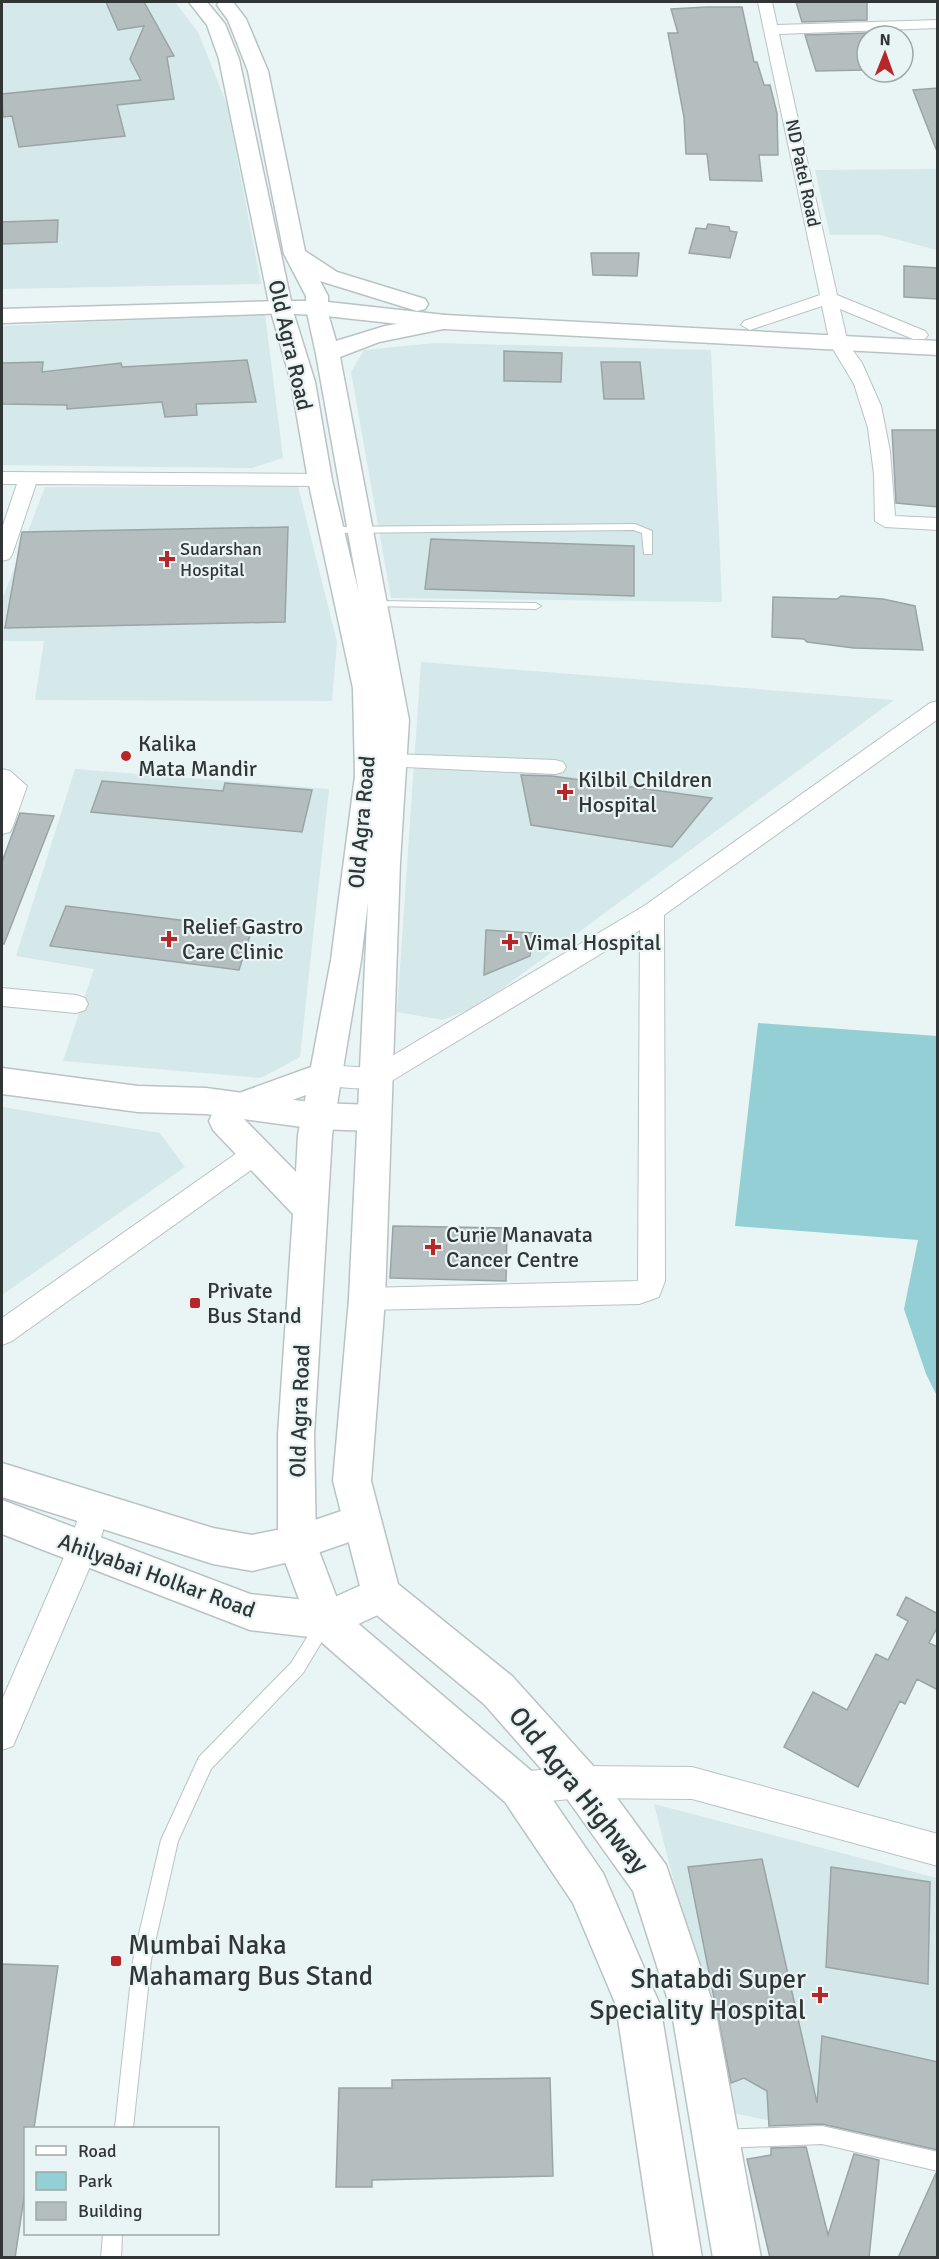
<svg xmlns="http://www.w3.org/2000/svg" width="939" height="2259" font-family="Signika,sans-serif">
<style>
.built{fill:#d5e8ea}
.green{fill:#94cfd6}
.building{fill:#b4bebf;stroke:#9aa4a5;stroke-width:1.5}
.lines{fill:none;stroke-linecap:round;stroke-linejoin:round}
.lane-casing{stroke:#b9c3c4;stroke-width:2}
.street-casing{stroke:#b9c3c4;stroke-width:2}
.secondary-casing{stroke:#b9c3c4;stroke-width:3}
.primary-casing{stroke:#b9c3c4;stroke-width:3}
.highway-casing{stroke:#b9c3c4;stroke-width:3}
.lane{fill:#fff;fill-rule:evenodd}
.street{fill:#fff;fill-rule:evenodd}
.secondary{fill:#fff;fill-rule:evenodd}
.primary{fill:#fff;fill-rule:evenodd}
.highway{fill:#fff;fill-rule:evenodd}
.poi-dot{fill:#b7272a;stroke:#e9f4f5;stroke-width:2}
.labels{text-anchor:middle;stroke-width:4.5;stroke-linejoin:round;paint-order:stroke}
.far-street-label{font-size:18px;fill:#313535;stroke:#e9f4f5}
.far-poi-label{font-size:18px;fill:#313535;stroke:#e9f4f5;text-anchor:start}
.street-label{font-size:22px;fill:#313535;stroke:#e9f4f5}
.poi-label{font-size:22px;fill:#313535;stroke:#e9f4f5;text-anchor:start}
.near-street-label{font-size:27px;fill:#313535;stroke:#e9f4f5}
.near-poi-label{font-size:27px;fill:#313535;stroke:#e9f4f5;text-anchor:start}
</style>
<rect width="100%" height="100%" fill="#e9f4f5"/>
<path class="built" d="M2,2H175L198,32L227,105L261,284L2,289Z
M937,169V250L880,235H830L815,170Z
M265,314L283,458L252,468L2,465V326Z
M435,343L711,350L722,602L391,598L351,372L364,350Z
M298,486L337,642L332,701L35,700L44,641H2V600L45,487Z
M421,662L894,700L480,1005L443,1020L397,1012Z
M75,769L329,789L300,1057L261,1078L63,1061L94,969L16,956Z
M2,1107L160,1133L185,1167L2,1295Z
M654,1804L937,1878V2156L733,2113Z"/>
<path class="green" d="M758,1023L937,1036V1396L926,1374L904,1309L918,1240L735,1226Z"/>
<path class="building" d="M106,2H144L174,56L167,57L174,99L117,105L125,136L19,147L12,116L3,117L2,94L141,80L130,59L144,26L118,30Z
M796,2H867V20L802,22Z
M707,7H742L754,62H757L764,85H770L777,113L778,155H759L762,181L710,180L707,154H686L684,117L668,33H678L671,9Z
M867,33V70L816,71L805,35Z
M938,88V148L936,149L913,90Z
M58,220L57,242L2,244V222Z
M708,224L729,227L730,231L737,232L730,258L689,253L696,228L706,229Z
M591,253H639L637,276L593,275Z
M904,266L938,268V299L904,297Z
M504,351L562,353L561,382L504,381Z
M247,360L256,402L196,404L197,415L165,417L162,402L67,409V405L2,404V363L43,362L42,372L121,363L122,367Z
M601,362H640L644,399H604Z
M892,430H938V507L896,503Z
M288,527L285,622L5,628L22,532Z
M431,539L634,546V596L425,589Z
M841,596L883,599L915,606L923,650L854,648L807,642L804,639L772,637L773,597L837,599Z
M521,775L552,776L712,798L672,847L531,825Z
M102,781L223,791L225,783L312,790L302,832L91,812Z
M20,813L54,816L4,944H2V862Z
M66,906L252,929L239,970L50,946Z
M486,930L533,933L530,956L484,975Z
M393,1226L507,1228L506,1281L390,1278Z
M906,1597L938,1614V1626L929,1643L938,1647V1690L917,1679L905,1704L900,1701L858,1787L784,1747L813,1692L847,1710L876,1654L888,1660L908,1621L897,1615Z
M762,1859L817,2103L822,2036L938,2062V2150L822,2124L769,2126L767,2091L744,2078L731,2083L688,1867Z
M831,1867L930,1882L928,1984L826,1967Z
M2,1964L58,1966L34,2128H26V2184L15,2258H2Z
M550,2078L553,2176L372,2180V2187H336L339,2088H392V2080Z
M806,2147L828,2235L854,2154L879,2160L869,2258H770L747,2159L771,2155V2148Z
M936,2173L938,2258H898Z"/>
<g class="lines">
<g class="lane-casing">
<path id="lane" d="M635,524L652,531V554H644L642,533L634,530L332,533L327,530L332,527Z
M374,601L536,603L541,606L536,609L370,606L369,604Z
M325,1615L331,1618L333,1623L303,1673L211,1769L178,1841L151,1960L133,2128H115L133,1960L161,1840L199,1757L291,1663L319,1618Z
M822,2126L938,2152V2171L822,2144L721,2148L714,2146L712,2139L714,2132L721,2130Z
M103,2234H122L121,2258H101Z"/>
</g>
<g class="street-casing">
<path id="street" d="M758,2H772L777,25L938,20V28L779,34L837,295L925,331L928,335L925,339H913L840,309L848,344L862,363L881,406L890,451L895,516L938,518V530L885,527L875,521L874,474L868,428L854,384L830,344L822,306L750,330L741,325L744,321L820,295Z
M2,472L320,474L330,480L320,486L36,484L12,555L9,559L2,561V528L17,484H2Z
M938,701V719L664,915L665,1281L659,1297L639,1304L367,1310L357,1307L353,1299L357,1291L367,1288L638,1281L640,930L385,1085C366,1091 335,1088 316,1082L313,1075L316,1068L325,1065L372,1068L644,906L930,703Z
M392,754L555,760L563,762L566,767L563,772L555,774L384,766L381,761L384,756Z
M2,769L10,771L27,786L13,826L10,832L2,834Z
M2,988L76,995L85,998L88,1004L85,1010L76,1013L2,1006Z
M256,1143L265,1146L269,1153L265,1160L12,1341L2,1345V1318L247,1146Z
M94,1497L104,1501L109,1510L98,1548L13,1746L2,1750V1700L68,1548L84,1501Z
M580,1766L692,1767L938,1834V1866L692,1799L580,1798L520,1804L509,1799L504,1788L509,1777L520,1772Z"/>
</g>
<g class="secondary-casing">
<path id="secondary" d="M281,301L289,303L292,308L289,313L2,323V309Z
M2,1068L138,1086L206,1088L317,1103L374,1105L386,1109L390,1118L386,1127L374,1131L317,1129L206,1114L138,1112L2,1094Z
M2,1463L213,1528L252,1535L297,1526L362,1504L375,1509L381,1521L375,1533L297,1560L252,1571L213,1564L2,1497Z
M2,1500L250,1594L324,1602L381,1576L395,1581L400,1594L395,1607L326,1639L250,1630L2,1534Z"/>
</g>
<g class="primary-casing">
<path id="primary" d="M281,301L289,303L292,308L315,382L332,480L359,594L316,354L306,308L309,303H325L336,341L385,326L445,315L453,317L456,322L453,327L379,342L340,357L409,720L400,862L385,1299L371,1481L398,1584L512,1676L595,1768L666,1865L716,2013L761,2258H713L672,2013L633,1891L565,1796L484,1704L367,1607L362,1594L333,1481L349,1299L368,902L361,960L332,1135L314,1435L316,1543L341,1609L535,1774L603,1873L660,2005L702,2258H654L616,2005L573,1903L505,1802L312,1634L278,1543V1435L293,1214L213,1130L209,1121L213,1112L225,1108L228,1097L311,1067L331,960L355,776L353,688L308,480L291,382L270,308L273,303ZM306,1095L298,1135L296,1172L243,1118Z"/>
</g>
<g class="highway-casing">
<path id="highway" d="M189,2H207L225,24L239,59L291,301H306V296L284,254L248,71L228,20L217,5L219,2H233L246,19L268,71L305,251L337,272L425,299L428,304L425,309L417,311L320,281L328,296V302L445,315L938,341V355L445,329L317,315L273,313L270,308L219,59L207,25Z"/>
</g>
<use href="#lane" class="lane"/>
<use href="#street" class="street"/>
<use href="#secondary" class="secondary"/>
<use href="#primary" class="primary"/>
<use href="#highway" class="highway"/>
</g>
<g class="poi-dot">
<path d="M164 550h6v6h6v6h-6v6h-6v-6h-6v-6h6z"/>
<circle cx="126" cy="756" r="6"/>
<path d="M562 783h6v6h6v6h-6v6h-6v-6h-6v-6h6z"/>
<path d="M166 930h6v6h6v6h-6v6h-6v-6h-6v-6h6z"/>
<path d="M507 933h6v6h6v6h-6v6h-6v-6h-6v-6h6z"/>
<path d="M430 1238h6v6h6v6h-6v6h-6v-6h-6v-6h6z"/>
<rect x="189" y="1297" width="12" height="12" rx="3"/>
<rect x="110" y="1955" width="12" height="12" rx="3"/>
<path d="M817 1986h6v6h6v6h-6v6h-6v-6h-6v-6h6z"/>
</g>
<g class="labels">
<g class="far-street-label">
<text transform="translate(803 173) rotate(78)" y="6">ND Patel Road</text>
</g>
<g class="far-poi-label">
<text x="180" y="555">Sudarshan<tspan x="180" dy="21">Hospital</tspan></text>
</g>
<g class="street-label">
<text transform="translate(291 345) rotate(77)" y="8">Old Agra Road</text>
<text transform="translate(361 822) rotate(-85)" y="8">Old Agra Road</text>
<text transform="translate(299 1411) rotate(-88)" y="8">Old Agra Road</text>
<text transform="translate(157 1575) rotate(20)" y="8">Ahilyabai Holkar Road</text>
</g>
<g class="poi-label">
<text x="138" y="751">Kalika<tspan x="138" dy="25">Mata Mandir</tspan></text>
<text x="578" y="787">Kilbil Children<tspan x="578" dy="25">Hospital</tspan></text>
<text x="182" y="934">Relief Gastro<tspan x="182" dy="25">Care Clinic</tspan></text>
<text x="524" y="950">Vimal Hospital</text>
<text x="446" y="1242">Curie Manavata<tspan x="446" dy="25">Cancer Centre</tspan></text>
<text x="207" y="1298">Private<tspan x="207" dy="25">Bus Stand</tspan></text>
</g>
<g class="near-street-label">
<text transform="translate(579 1790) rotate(51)" y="9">Old Agra Highway</text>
</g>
<g class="near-poi-label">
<text x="128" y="1954">Mumbai Naka<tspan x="128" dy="31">Mahamarg Bus Stand</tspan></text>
<text x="806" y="1988" text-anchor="end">Shatabdi Super<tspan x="806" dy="31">Speciality Hospital</tspan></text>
</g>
</g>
<rect width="939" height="2259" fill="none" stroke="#313535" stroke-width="6"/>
<rect x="24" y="2127" width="195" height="108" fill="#e9f4f5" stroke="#9fa8a8" stroke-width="1.5"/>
<rect x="36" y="2146" width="30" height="9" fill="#ffffff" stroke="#9fa8a8" stroke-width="1.5"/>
<text x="78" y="2157" font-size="18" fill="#313535">Road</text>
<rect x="36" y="2172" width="30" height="18" fill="#94cfd6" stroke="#9fa8a8" stroke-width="1.5"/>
<text x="78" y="2187" font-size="18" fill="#313535">Park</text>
<rect x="36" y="2202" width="30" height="18" fill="#b4bebf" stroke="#9fa8a8" stroke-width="1.5"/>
<text x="78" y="2217" font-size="18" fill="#313535">Building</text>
<g transform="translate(885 54) rotate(1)"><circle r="28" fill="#e9f4f5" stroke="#9fa8a8" stroke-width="1.5"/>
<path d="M0-4.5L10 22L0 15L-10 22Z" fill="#b7272a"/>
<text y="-9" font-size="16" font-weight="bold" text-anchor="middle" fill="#313535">N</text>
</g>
</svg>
